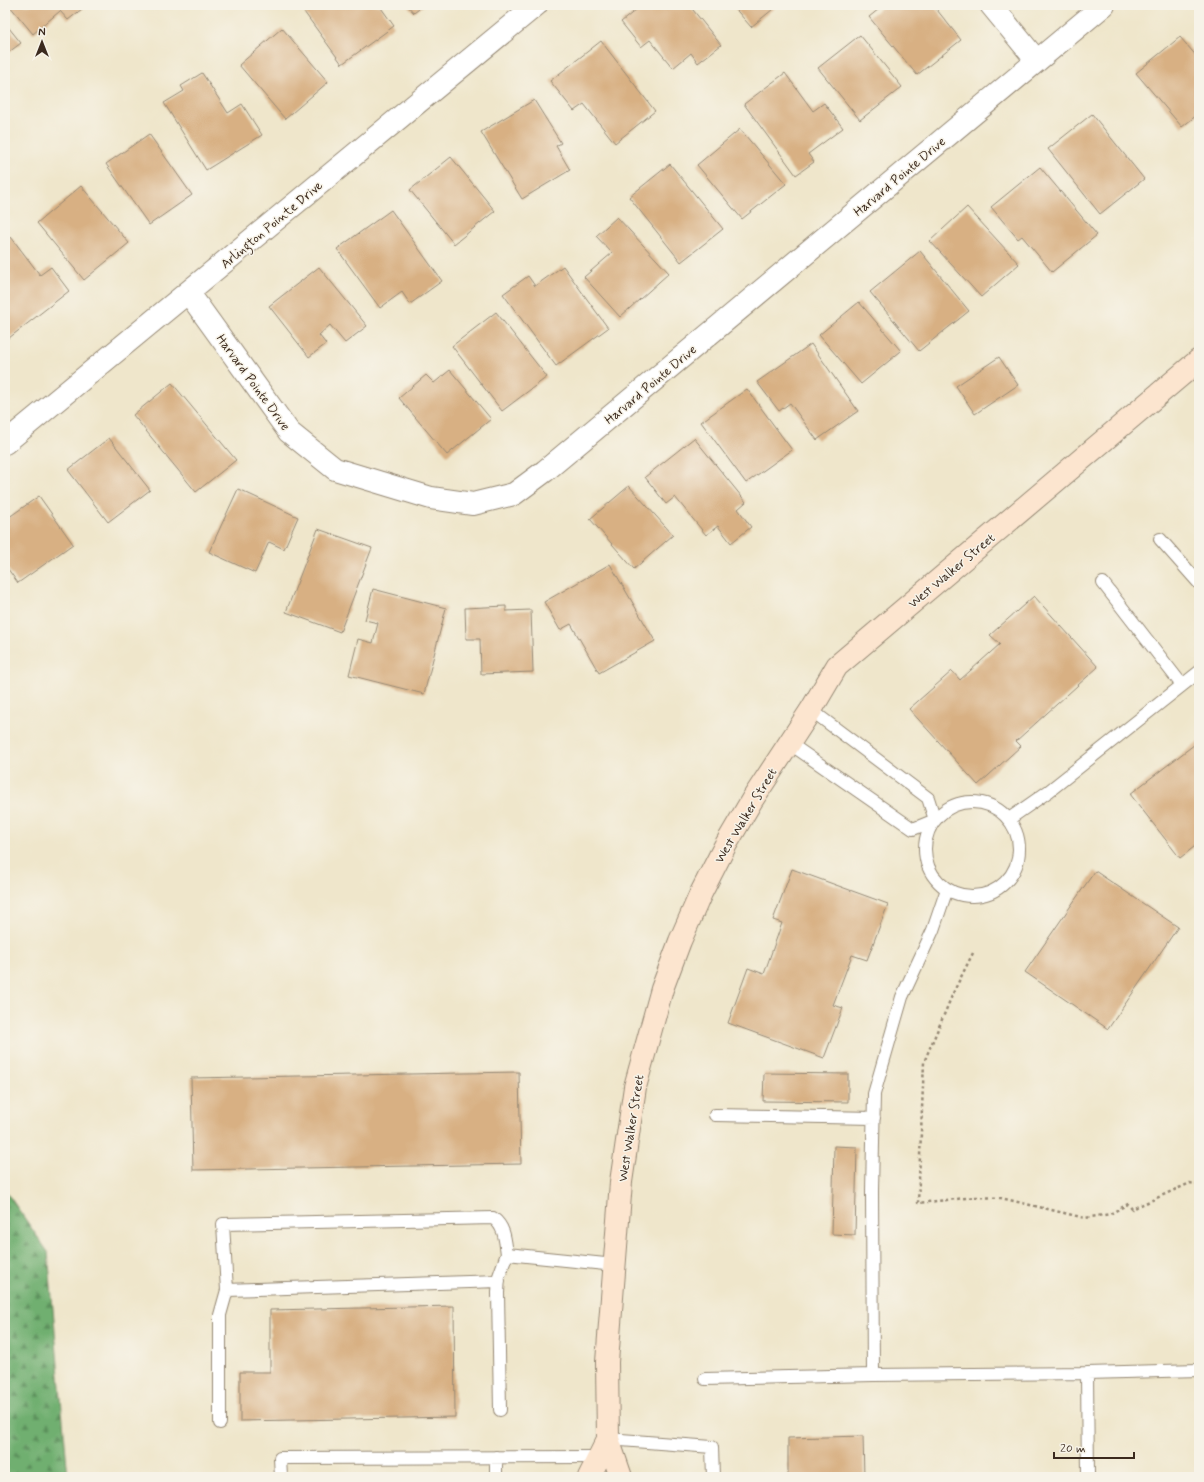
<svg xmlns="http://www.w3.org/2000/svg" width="1204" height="1482" font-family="Mynerve,sans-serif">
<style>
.forest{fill:url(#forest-firs);stroke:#556c47}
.building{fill:#d8b083}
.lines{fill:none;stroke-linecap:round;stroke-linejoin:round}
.lane-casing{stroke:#958874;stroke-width:14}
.street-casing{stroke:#958874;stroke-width:24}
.secondary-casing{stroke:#958874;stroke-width:24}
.path{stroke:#958874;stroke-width:2.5;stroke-dasharray:3 3;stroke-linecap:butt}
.lane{stroke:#fff;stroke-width:12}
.street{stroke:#fff;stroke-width:22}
.secondary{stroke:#fce5cf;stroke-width:22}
.labels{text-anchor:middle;stroke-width:3;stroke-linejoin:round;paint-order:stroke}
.street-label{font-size:13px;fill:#3b2a1e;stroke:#f7f3e8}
</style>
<defs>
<pattern id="forest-firs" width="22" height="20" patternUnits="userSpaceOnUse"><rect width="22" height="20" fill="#6faf70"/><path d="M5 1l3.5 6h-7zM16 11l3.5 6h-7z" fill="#5c8f5b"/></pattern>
</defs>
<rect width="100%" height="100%" fill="#f7f3e8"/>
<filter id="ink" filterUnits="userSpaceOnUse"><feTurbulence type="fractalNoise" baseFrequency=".025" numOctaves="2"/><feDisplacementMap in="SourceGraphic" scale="8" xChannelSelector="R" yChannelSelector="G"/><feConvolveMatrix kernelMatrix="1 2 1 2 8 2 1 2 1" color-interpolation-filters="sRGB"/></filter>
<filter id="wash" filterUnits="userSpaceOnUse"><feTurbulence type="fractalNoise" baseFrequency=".012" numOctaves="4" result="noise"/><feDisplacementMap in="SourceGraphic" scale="16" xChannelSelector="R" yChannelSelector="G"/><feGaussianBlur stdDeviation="0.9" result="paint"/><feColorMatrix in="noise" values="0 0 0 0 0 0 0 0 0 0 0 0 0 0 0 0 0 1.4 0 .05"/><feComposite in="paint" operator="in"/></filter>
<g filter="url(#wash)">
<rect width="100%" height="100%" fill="#efe6cb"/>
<path class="forest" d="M5,1190L48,1252L68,1477H5Z"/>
<g id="blocks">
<path class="building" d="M9,5H87L68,20L60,11L33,34Z
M299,5H379L394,26L342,64Z
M407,5H424L414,13Z
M642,5H689L721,45L698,63L691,53L673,68L650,40L641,47L621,22Z
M732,5H778L751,27Z
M884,5H933L961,40L917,75L869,17Z
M5,23L21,43L5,55Z
M282,28L328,82L285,119L239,65Z
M860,35L902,87L860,120L818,68Z
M1180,37L1199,59V117L1197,115L1182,127L1136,73Z
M601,41L655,111L615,143L584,104L574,111L550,81Z
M202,73L228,113L242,104L262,135L206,170L164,103L184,91L181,86Z
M785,73L813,111L824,103L843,128L808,154L814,162L796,175L744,104Z
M534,100L561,143L556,146L570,170L522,199L481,132Z
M1092,114L1144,179L1100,214L1048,149Z
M740,129L786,184L742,219L697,165Z
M149,134L192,195L149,225L106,164Z
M451,157L495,211L454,244L410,190Z
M670,164L723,229L681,262L629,197Z
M1040,167L1097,235L1052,272L1022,236L1018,239L991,207Z
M81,186L129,243L84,280L37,223Z
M967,207L1019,264L981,297L930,241Z
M391,210L442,281L410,304L402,292L380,308L337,249Z
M617,217L669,273L620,317L584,277L612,253L596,236Z
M11,237L40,275L51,267L69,291L9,338L5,334V242Z
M920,251L969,311L919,351L870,292Z
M563,266L608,328L556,366L503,294L528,276L535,286Z
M319,267L367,326L345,343L330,325L319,335L326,344L309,357L269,306Z
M859,302L901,351L861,384L819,335Z
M496,312L547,377L502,411L452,346Z
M811,344L858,411L817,440L790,403L779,411L757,382Z
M999,357L1018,385L975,414L956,386Z
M450,370L491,419L447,455L399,398L426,375L434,383Z
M172,383L236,460L196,492L133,415Z
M747,389L792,450L746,483L701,422Z
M109,438L150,490L108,522L68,470Z
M694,438L746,502L738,509L751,527L731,543L718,526L706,535L675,497L666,504L645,477Z
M629,486L673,535L634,569L590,519Z
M238,489L298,517L284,549L269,542L255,573L209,552Z
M39,496L73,544L18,583L5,565V520Z
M318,529L372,548L340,632L286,612Z
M610,564L655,641L599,673L571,624L560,630L544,602Z
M373,589L446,608L424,694L349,675L358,639L373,643L378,623L365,620Z
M1034,596L1098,667L1016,741L1021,746L978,785L909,709L952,671L960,680L1000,644L990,635Z
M506,606V611L531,610L533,672L481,674L480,639H466L465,608Z
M1199,741V843L1180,858L1130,794Z
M792,869L888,904L867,960L852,955L833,1005L843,1008L824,1058L728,1023L748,968L764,974L782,923L773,920Z
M1095,871L1178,927L1108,1029L1025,972Z
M519,1072L521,1164L193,1170L191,1078Z
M764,1073L848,1074V1102L763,1101Z
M834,1146L857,1147L855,1235L832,1234Z
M454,1306L455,1417L240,1421V1372H270V1310Z
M863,1436L864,1477H788V1438Z"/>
</g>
</g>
<g filter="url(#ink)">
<use href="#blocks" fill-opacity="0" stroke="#958874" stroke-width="1"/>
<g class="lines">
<g class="lane-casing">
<path id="lane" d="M1160,539L1199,583
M1103,583L1182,685
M789,743L913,829L935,820L928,798L811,710
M925 849a47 47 0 1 1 94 0a47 47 0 1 1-94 0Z
M1009,819L1049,791L1199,672
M947,889L933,930L902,997L874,1094L872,1191L873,1375L1087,1373
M715,1115L874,1118
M499,1281L227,1290L223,1224L493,1218C505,1227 505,1240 507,1254
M705,1379L873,1375
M500,1410L498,1293L499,1276L507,1254L615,1265
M220,1423V1315L227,1290
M608,1439L712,1447L713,1477
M496,1457V1477
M281,1477L280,1458L599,1457
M1088,1477L1087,1373L1199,1370"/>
</g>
<g class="street-casing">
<path id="street" d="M991,5L1037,61
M188,292L289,432L335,469L431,498L473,504L514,494L545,471L1104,5
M5,443L536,5"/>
</g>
<g class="secondary-casing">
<path id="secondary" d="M589,1477L608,1439
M621,1477L608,1439L607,1362L621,1182L635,1087L662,989L680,941L701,893L725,846L752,800L811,710L837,666L1199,360"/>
</g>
<path class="path" d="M973,953L954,991L924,1062L918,1203L975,1197L1001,1198L1085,1218L1110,1214L1128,1204L1132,1209L1190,1183L1199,1185"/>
<use href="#lane" class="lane"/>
<use href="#street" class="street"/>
<use href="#secondary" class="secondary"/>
</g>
</g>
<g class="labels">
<g class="street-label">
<text transform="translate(899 176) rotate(-40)" y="5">Harvard Pointe Drive</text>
<text transform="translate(271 224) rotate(-40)" y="5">Arlington Pointe Drive</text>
<text transform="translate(254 382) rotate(54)" y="5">Harvard Pointe Drive</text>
<text transform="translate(650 384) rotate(-40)" y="5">Harvard Pointe Drive</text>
<text transform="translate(951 570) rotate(-40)" y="5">West Walker Street</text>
<text transform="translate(745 815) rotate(-59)" y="5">West Walker Street</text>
<text transform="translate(630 1128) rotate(-81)" y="5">West Walker Street</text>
</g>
</g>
<rect width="1204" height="1482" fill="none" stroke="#f7f3e8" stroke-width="20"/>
<g transform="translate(42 42)" stroke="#f7f3e8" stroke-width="3" paint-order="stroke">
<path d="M0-3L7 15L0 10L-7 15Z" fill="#3b2a1e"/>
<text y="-6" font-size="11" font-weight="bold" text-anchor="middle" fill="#3b2a1e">N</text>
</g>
<path d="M1054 1452v6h80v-6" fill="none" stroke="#3b2a1e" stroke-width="2"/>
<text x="1060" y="1452" font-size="12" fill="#3b2a1e" stroke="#f7f3e8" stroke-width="3" paint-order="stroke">20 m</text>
</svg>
